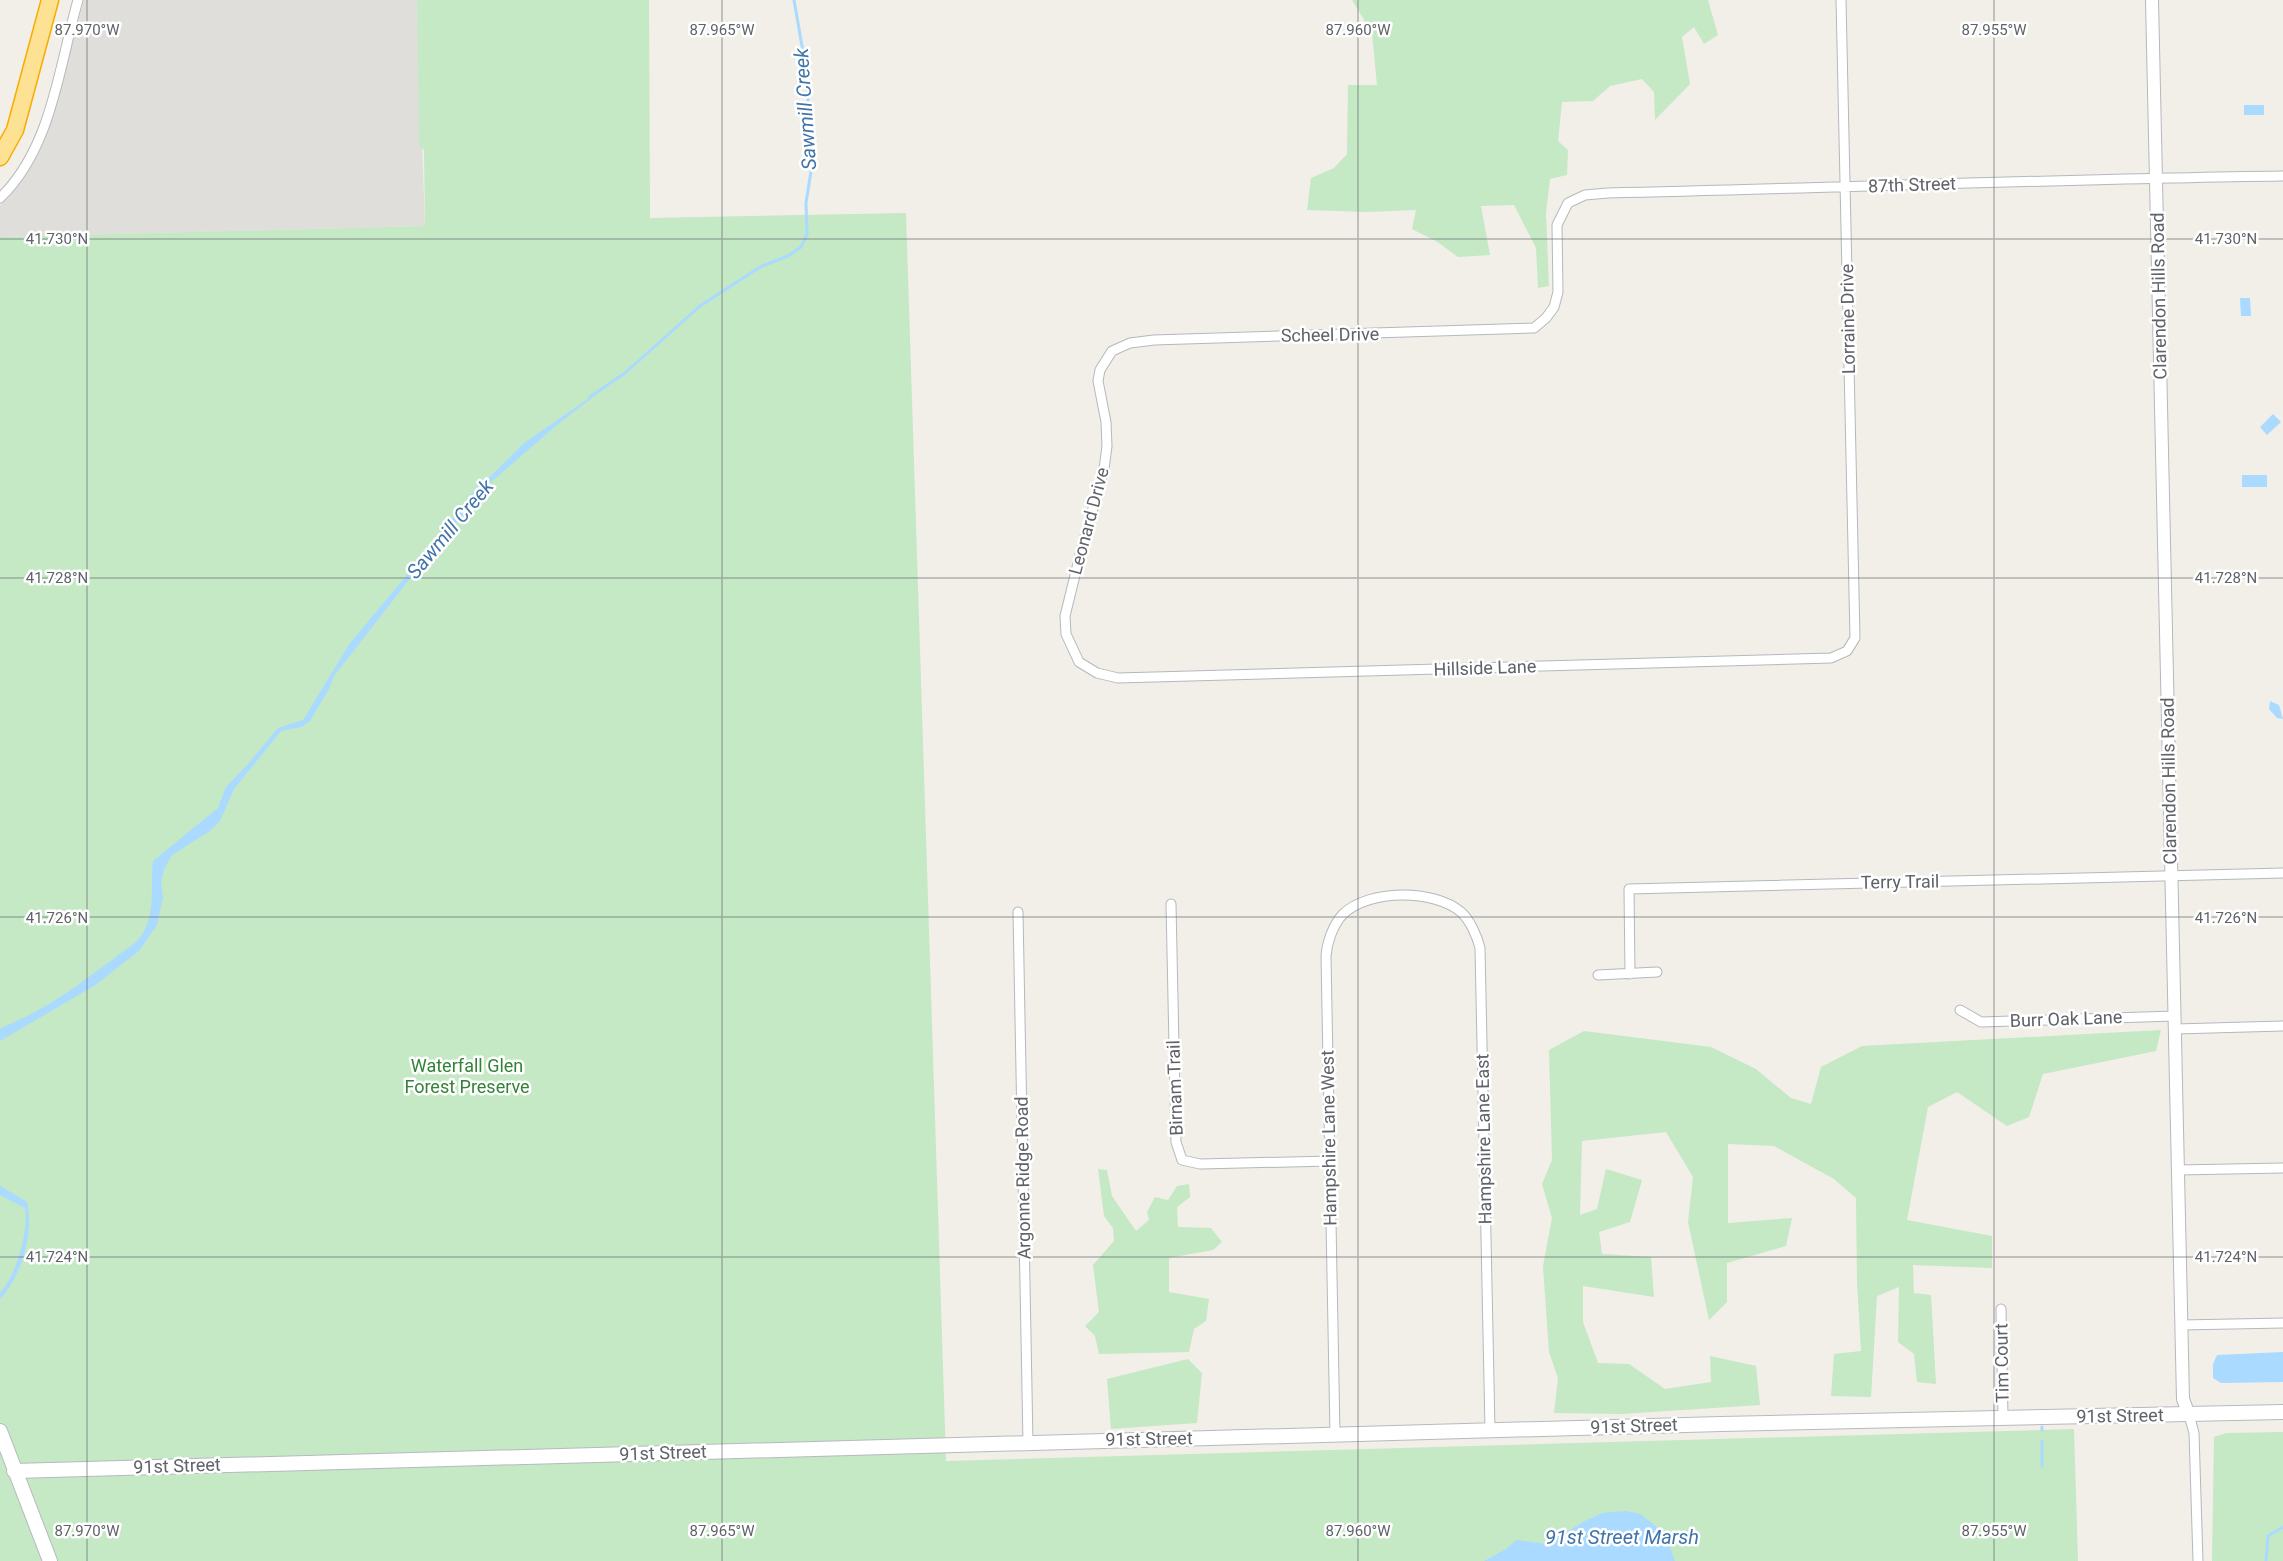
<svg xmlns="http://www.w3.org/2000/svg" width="2283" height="1561" font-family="Roboto,sans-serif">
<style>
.industrial{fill:#e0deda}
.green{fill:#c5e8c5}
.water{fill:#aadaff}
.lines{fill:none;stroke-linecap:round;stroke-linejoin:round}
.stream{stroke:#aadaff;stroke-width:3}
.minor-casing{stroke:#b5b8bc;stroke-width:11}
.tertiary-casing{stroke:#b5b8bc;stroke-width:14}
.secondary-casing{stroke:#b6babf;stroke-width:16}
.motorway-casing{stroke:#f9ab00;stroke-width:19}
.minor{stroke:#fff;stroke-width:9}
.tertiary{stroke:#fff;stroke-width:12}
.secondary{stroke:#fff;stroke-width:14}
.motorway{stroke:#fde293;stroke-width:16}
.ticks{fill:none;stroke:#5f6368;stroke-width:1.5;stroke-opacity:0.45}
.labels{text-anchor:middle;stroke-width:5;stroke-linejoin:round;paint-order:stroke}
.street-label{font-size:18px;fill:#5f6368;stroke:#fff}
.park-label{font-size:18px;fill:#348238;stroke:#fff}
.water-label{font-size:20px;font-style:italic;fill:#4174aa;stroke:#fff}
.ticks-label{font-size:15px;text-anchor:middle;fill:#5f6368;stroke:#fff;stroke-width:5;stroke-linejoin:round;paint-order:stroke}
</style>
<rect width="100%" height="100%" fill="#f1efe8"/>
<path class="industrial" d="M84,0H417L425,226L0,237V205L8,198L28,170L52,117Z"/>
<path class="green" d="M417,0H649L650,218L906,213L946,1461L2074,1429L2078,1561H0V237L425,226L424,150L419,146Z
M1352,0H1708L1718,35L1704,44L1694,27L1682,37L1690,84L1655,120L1654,92L1642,79L1610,86L1593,101L1562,102L1558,141L1568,150L1567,175L1550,179L1546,213L1549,286L1538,288L1536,248L1514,205L1481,206L1490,255L1458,257L1436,241L1412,229L1416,210L1368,212L1307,210L1311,178L1334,168L1347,154L1348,85H1377L1372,33Z
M2161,1030L2156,1051L2043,1074L2029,1117L2007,1126L1957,1092L1928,1107L1907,1220L1992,1236V1268L1913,1265L1914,1293L1931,1295L1936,1384L1917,1382L1914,1354L1898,1342L1899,1287L1877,1296L1871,1397L1831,1396L1834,1354L1861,1351L1857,1282L1856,1198L1834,1179L1774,1146L1728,1144V1223L1792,1218L1786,1246L1727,1263V1302L1709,1320L1688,1222L1693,1177L1666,1132L1582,1141L1580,1215L1597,1209L1606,1169L1642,1180L1630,1222L1599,1232L1602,1254L1651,1257L1654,1297L1583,1286V1322L1598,1363L1629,1364L1665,1389L1711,1382L1710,1356L1756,1366L1760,1405L1621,1414L1554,1413L1558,1378L1549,1352L1543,1266L1552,1218L1542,1184L1552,1160L1549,1050L1584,1031L1711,1047L1756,1069L1791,1098L1811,1104L1821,1067L1862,1046Z
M1098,1169L1107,1170L1112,1196L1136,1231L1149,1220L1147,1212L1155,1197L1168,1200L1177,1186L1189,1184L1190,1197L1177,1207L1178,1227L1211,1228L1222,1242L1213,1250L1169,1258V1292L1209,1299L1206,1321L1194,1329L1189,1352L1099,1354L1095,1336L1085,1326L1099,1312L1093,1265L1114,1241L1113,1228L1104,1216Z
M1188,1359L1202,1373L1197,1423L1111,1429L1107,1379Z
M2283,1432V1561H2212L2214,1437L2226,1433Z"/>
<path class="water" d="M2244,105H2264V115H2244Z
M2240,298H2250L2251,316H2241Z
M611,383L557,425L490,483L412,576L334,676L330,687L310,721L301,727L281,731L234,789L220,821L210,831L172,855L164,869L161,883L163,897L157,925L139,951L94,986L0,1041V1029L3,1027C48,1009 78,985 116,957C124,950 138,943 143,933C156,910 150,886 153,861L218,808L226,787L248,764L278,728L303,720L350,643L423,556L484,478L490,477L524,443Z
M2273,414L2281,422L2267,435L2260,427Z
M2242,475H2267V487H2242Z
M2270,701L2279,705L2283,719L2277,718L2269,709Z
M0,1186L27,1202C34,1233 22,1276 0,1299V1293C16,1276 29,1231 25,1208L0,1195Z
M2283,1352V1382L2221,1383L2213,1378V1364L2217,1355Z
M1626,1511L1640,1514L1665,1533L1675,1561H1484L1506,1549L1516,1540L1547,1544L1583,1522L1602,1513Z"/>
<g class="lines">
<path class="stream" d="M590,397L625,373L700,306L760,267L788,256L801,247L807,234L806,203L812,165L806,69L794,0
M2042,1427V1430
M2042,1466V1441
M2266,1561L2268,1536L2283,1527"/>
<g class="minor-casing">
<path id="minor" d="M1841,0L1855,638L1847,651L1831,658L1118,678L1097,673L1079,662L1066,634L1065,616L1081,551L1104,469L1107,446L1106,422L1098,381L1100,370L1112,351L1130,343L1154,340L1534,328L1546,318L1554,307L1558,292L1557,225L1568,203L1585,195L1608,193C1833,188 2058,179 2283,176
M0,198C52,148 59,66 78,0
M1171,904L1176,1142L1182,1160L1200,1164L1330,1161
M1018,912L1028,1443
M1630,974L1629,889L2283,873
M1598,975L1657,972
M1960,1010L1981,1022L2175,1016
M2175,1029L2283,1026
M2178,1170L2283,1168
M2001,1309L2003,1418
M2181,1325L2283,1323
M2189,1415L2194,1433L2198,1561
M1335,1434L1326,956C1327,942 1333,925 1343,914C1369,889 1434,889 1461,912C1470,920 1477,936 1480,948L1490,1430"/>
</g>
<g class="tertiary-casing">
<path id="tertiary" d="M2152,0L2183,1399L2189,1415"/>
</g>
<g class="secondary-casing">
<path id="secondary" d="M0,1431L50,1561
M14,1471L1721,1424L2283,1412"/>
</g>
<g class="motorway-casing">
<path id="motorway" d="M0,157L15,130L50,0"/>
</g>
<use href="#minor" class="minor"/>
<use href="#tertiary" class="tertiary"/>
<use href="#secondary" class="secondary"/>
<use href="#motorway" class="motorway"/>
</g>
<path class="ticks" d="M87,0V1561M722,0V1561M1358,0V1561M1994,0V1561M0,239H2283M0,578H2283M0,917H2283M0,1257H2283"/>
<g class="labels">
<g class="street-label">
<text transform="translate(1912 185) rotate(-2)" y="6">87th Street</text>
<text transform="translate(2159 296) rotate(-91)" y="6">Clarendon Hills Road</text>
<text transform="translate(1848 319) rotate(-91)" y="6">Lorraine Drive</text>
<text transform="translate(1330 335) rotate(-1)" y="6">Scheel Drive</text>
<text transform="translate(1089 521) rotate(-75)" y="6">Leonard Drive</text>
<text transform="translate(1485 668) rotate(-2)" y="6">Hillside Lane</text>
<text transform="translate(2169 781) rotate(-91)" y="6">Clarendon Hills Road</text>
<text transform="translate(1900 882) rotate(-1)" y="6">Terry Trail</text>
<text transform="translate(2066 1019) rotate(-2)" y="6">Burr Oak Lane</text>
<text transform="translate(1175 1088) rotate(-92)" y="6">Birnam Trail</text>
<text transform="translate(1329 1138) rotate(-91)" y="6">Hampshire Lane West</text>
<text transform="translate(1484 1139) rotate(-91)" y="6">Hampshire Lane East</text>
<text transform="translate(1023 1178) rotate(-91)" y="6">Argonne Ridge Road</text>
<text transform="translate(2002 1363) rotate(-91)" y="6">Tim Court</text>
<text transform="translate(2120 1416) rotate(-1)" y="6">91st Street</text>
<text transform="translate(1634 1426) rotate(-2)" y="6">91st Street</text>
<text transform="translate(1149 1439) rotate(-1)" y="6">91st Street</text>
<text transform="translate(663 1453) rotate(-2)" y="6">91st Street</text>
<text transform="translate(177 1466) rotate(-2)" y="6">91st Street</text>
</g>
<g class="park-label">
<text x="467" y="1072">Waterfall Glen<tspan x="467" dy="21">Forest Preserve</tspan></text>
</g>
<g class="water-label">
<text transform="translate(805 109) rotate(-94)" y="7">Sawmill Creek</text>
<text transform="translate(450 529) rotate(-50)" y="7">Sawmill Creek</text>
<text x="1622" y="1544">91st Street Marsh</text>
</g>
</g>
<g class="ticks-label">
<text x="87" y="35">87.970°W</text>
<text x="722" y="35">87.965°W</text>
<text x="1358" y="35">87.960°W</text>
<text x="1994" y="35">87.955°W</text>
<text x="57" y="244">41.730°N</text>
<text x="2226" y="244">41.730°N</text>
<text x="57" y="583">41.728°N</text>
<text x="2226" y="583">41.728°N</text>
<text x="57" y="923">41.726°N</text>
<text x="2226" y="923">41.726°N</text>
<text x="57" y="1262">41.724°N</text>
<text x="2226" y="1262">41.724°N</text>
<text x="87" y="1536">87.970°W</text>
<text x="722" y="1536">87.965°W</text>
<text x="1358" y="1536">87.960°W</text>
<text x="1994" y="1536">87.955°W</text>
</g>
</svg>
